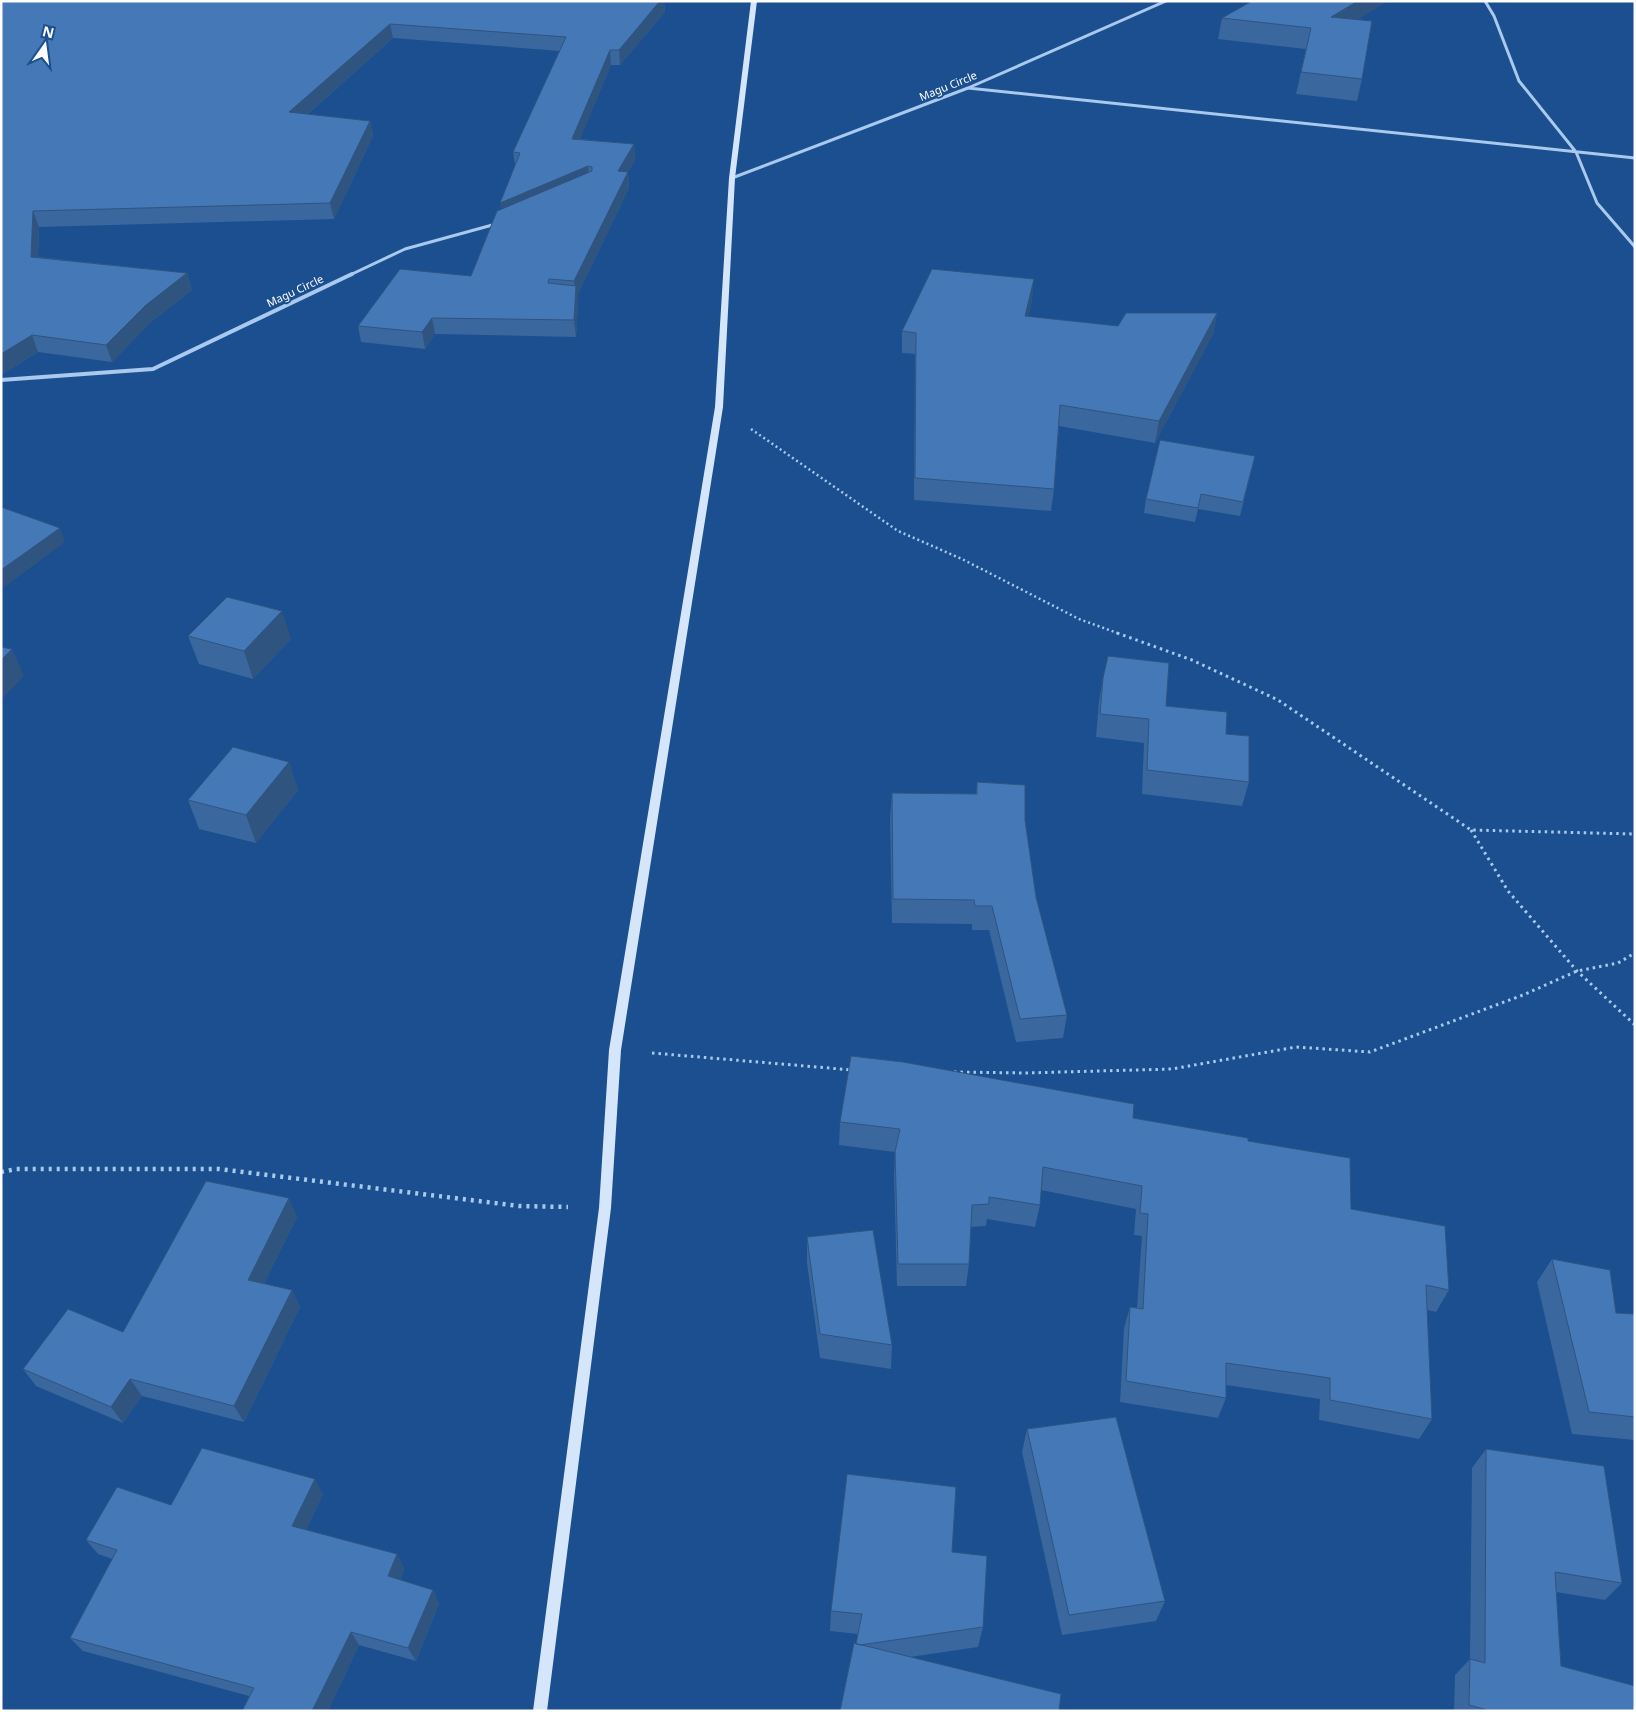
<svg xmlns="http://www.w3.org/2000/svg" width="1636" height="1712" font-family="'Noto Sans',sans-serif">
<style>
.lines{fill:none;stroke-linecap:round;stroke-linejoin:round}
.path-far2{stroke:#a9c9ee;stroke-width:2.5;stroke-dasharray:2 3;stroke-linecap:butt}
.path-far1{stroke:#a9c9ee;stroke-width:3;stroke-dasharray:2.5 4;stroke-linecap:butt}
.path{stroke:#a9c9ee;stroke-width:4.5;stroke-dasharray:3 5;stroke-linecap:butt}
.street-far1{stroke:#a9c9ee;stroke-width:3}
.street{stroke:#a9c9ee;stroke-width:4}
.secondary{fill:#d6e6fa;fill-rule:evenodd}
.wall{fill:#3a679d}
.shaded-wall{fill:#305480}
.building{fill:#4478b7;stroke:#305480}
.labels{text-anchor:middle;stroke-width:4;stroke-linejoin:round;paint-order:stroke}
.far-street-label{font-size:11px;fill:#fff;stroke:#1b4f8f}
</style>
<rect width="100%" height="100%" fill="#1b4f8f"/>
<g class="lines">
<path class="path-far2" d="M751,429L898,531L962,559L1079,619L1120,634"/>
<path class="path-far1" d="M1117,633L1192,660L1278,700L1471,830L1635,834
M1471,830L1508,891L1577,971L1635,1025
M652,1053L852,1070
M954,1072L1025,1073L1172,1069L1296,1047L1370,1052L1523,995L1577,971L1618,963L1635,953"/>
<path class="path" d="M1,1172L16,1169H219L519,1206L568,1207"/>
<path class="street-far1" d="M1485,1L1494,16L1519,81L1576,152L1597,203L1635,247
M968,88L1635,158
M732,178L968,88L1166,1
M350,275L405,249L496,224"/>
<path class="street" d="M1,380L153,369L352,274"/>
<path class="secondary" d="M751,1H757L735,178L723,407L621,1050L611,1208L547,1711H533L599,1208L609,1050L715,407L729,178Z"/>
</g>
<path class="wall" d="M1,1H664L665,12L620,65H611L580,139L634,144L635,160L628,172L629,188L577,296L578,302L576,337L435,334L425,349L361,342L358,326L471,276L501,209L515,165L513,152L560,51L393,38L308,114L370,121L373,136L334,219L39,227L38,257L187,273L192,290L151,322L112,362L38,352L1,375Z
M1222,18L1358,20L1362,79L1357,101L1296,94L1306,49L1218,39Z
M1032,300L1028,317L1118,326L1217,313L1213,334L1155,443L1059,426L1054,489L1051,511L914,500L915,354L902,353V331Z
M1255,456L1240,516L1198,509L1195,522L1144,513L1146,499Z
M188,636L291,639L253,679L199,664Z
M1103,678L1166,706L1226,734L1249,782L1242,806L1142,794L1144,743L1096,737L1099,701Z
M289,762L298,790L256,843L199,829L188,800Z
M977,782L1025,820L1036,897L1067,1015L1063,1038L1016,1042L989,930H972V924L892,923L890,817L892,793L976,794Z
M1133,1118L1248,1141L1351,1209L1449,1290L1436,1312L1427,1310L1432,1419L1419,1439L1319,1420L1320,1399L1226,1385V1398L1218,1418L1120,1402L1124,1328L1130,1307L1137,1308L1142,1236L1134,1235L1136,1209L1041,1190L1040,1205L1035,1227L987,1219L986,1226L971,1227L969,1264L966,1286H897L894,1174L895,1152L839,1145L840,1122Z
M297,1217L264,1284L292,1290L300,1307L244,1422L142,1396L123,1423L36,1386L23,1369L123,1332Z
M807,1237L892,1345L891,1369L820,1358L807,1263Z
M1552,1259L1616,1313L1635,1314V1440L1572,1434L1537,1282Z
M1027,1429L1165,1601L1156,1621L1062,1635L1022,1452Z
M1486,1449L1622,1583L1605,1600L1556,1592L1561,1666L1635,1711H1454L1455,1675L1470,1659L1472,1468Z
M323,1494L306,1530L397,1554L404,1569L400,1580L433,1590L439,1604L416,1661L359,1645L328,1711H242L249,1696L83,1651L70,1638L112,1559L98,1554L86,1540L171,1505Z
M952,1552L983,1627L978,1647L910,1657L856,1644L858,1634L830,1631L831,1611Z"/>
<path class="shaded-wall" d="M660,1H664L665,12L620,65L619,50Z
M1358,1H1388L1326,39L1331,17Z
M390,24L393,38L293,127L289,112Z
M610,50L611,65L574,154L572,139Z
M370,121L373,136L334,219L330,203Z
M634,144L635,160L628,172L629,188L577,296L578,302L576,337L574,320L575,294L574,281L618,171Z
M588,166L590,182L502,219L500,203Z
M33,211L39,227L37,273L31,257Z
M187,273L192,290L151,322L112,362L106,345L146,305Z
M1034,279L1032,300L1023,338L1025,316Z
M1217,313L1213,334L1155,443L1159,421Z
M432,318L435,334L425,349L422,332Z
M32,335L38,352L1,375V354Z
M60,528L65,542L3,588L1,585V570Z
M282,611L291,639L253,679L244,651Z
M12,649L24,676L1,700V660Z
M289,762L298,790L256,843L246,815Z
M289,1198L297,1217L257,1298L248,1280Z
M292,1290L300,1307L244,1422L234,1406Z
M130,1379L142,1396L123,1423L111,1407Z
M315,1479L323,1494L301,1541L292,1526Z
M397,1554L404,1569L396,1590L388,1576Z
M433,1590L439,1604L416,1661L408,1648Z
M351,1632L359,1645L328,1711H312Z"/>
<path class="building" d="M1,1H660L619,50H610L572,139L634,144L618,171L628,172L574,281L549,279L548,283L576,286L574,320L432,318L422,332L358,326L400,269L471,276L497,211L592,171V167L588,166L500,203L520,153L513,152L566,37L390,24L289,112L370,121L330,203L33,211L31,257L187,273L146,305L106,345L32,335L1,354Z
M1252,1H1358L1331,17L1372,21L1362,79L1301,72L1311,28L1222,18Z
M932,269L1034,279L1025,316L1118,326L1126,313H1217L1159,421L1060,405L1054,489L915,478L916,333L902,331Z
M1160,440L1255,456L1243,502L1201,494L1198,508L1146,499Z
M1,507L60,528L1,570Z
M227,597L282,611L244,651L188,636Z
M1,647L12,649L1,660Z
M1108,656L1169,663L1166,706L1227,712L1226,734L1249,736V782L1147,770L1149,719L1100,714L1103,678Z
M233,747L289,762L246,815L188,800Z
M977,782L1025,785V820L1036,897L1067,1015L1020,1019L992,906H975L974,900L893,899L892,793L977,794Z
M851,1056L903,1062L1134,1104L1133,1118L1248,1138V1141L1350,1158L1351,1209L1445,1226L1449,1290L1426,1285L1432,1419L1330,1400V1378L1226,1363V1398L1126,1381L1130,1307L1143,1309L1148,1214L1140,1213L1142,1186L1043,1167L1040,1205L989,1197V1204L972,1205L969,1264H898L895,1152L900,1129L840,1122Z
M206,1181L289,1198L248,1280L292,1290L234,1406L130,1379L111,1407L23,1369L68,1309L123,1332Z
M873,1230L892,1345L820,1334L807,1237Z
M1552,1259L1610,1270L1616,1313L1635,1314V1417L1589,1412Z
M1116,1417L1165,1601L1069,1615L1027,1429Z
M202,1448L315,1479L292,1526L397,1554L388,1576L433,1590L408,1648L351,1632L312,1711H242L254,1688L70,1638L117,1550L86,1540L117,1487L171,1505Z
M1486,1449L1604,1466L1622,1583L1555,1572L1561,1666L1635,1686V1711H1491L1469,1705L1470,1659L1485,1663Z
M847,1474L956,1487L952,1552L987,1556L983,1627L860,1645L856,1644L862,1614L831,1611Z
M854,1643L1061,1694L1059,1711H840Z"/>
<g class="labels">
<g class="far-street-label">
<text transform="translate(948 86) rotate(-22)" y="4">Magu Circle</text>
<text transform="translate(295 291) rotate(-25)" y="4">Magu Circle</text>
</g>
</g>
<rect width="1636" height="1712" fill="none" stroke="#ffffff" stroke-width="5"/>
<g transform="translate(45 45) rotate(14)" stroke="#1b4f8f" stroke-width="4" paint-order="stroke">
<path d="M0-4L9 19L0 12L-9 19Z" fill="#ffffff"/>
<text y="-8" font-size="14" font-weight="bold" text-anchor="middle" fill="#ffffff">N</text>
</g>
</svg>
